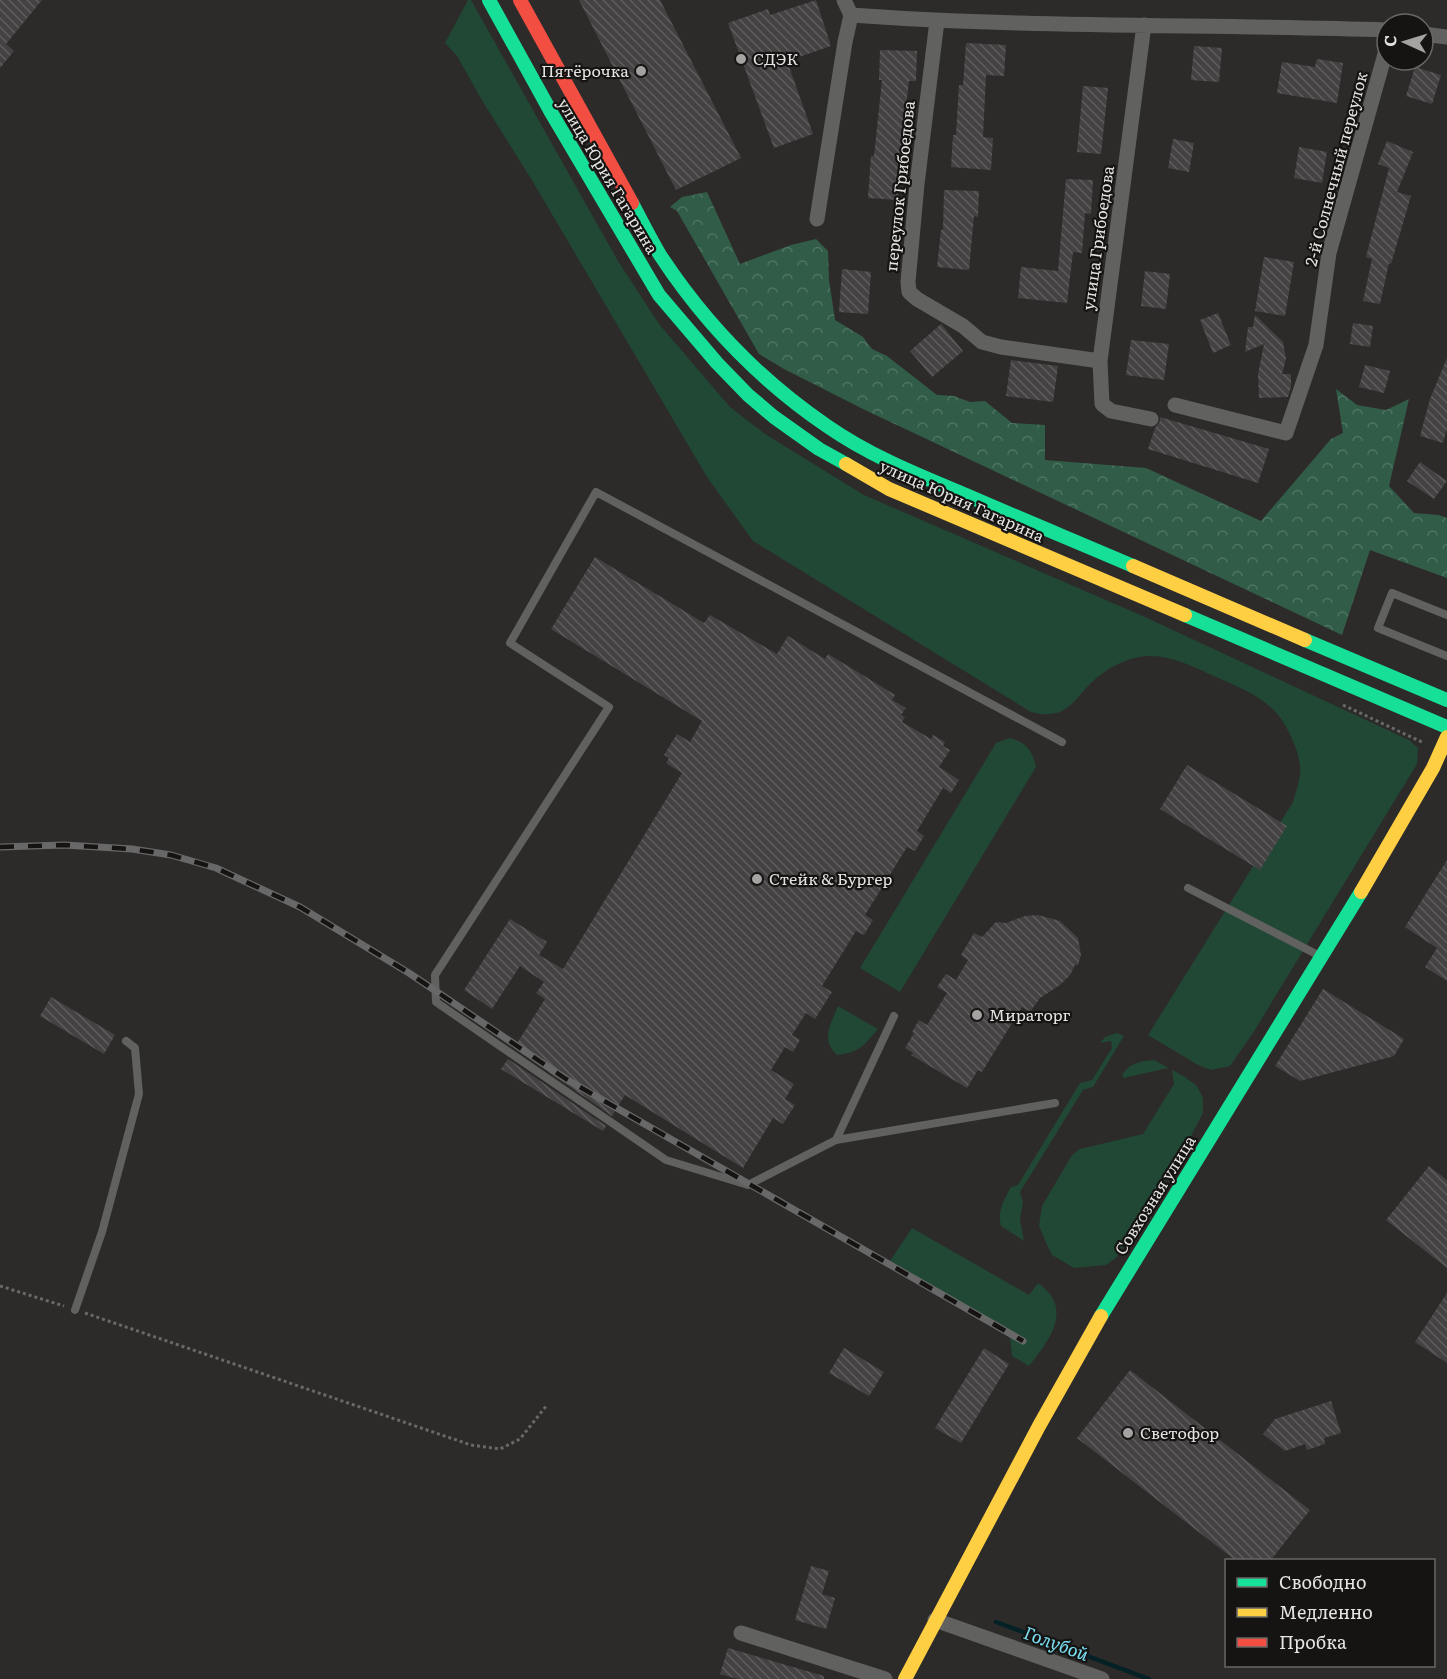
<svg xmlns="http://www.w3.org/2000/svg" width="1447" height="1679" font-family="Literata,serif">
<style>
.grass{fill:#214735}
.forest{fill:url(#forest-crowns)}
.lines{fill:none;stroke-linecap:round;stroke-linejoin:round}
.stream{stroke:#042126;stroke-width:4.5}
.building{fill:url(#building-back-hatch)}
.path{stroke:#6a6969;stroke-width:3;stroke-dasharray:3 3;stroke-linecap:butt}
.lane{stroke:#616160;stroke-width:8}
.street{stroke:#616160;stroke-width:15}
.fast{stroke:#16e098;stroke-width:14}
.slow{stroke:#ffcf43;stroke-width:14}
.jam{stroke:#f24e42;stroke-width:14}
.rail-casing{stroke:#696868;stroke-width:7}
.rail{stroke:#151413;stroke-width:4.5;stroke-dasharray:14;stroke-linecap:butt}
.poi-dot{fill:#a4a3a2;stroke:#151413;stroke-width:2}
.labels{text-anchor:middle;stroke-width:4.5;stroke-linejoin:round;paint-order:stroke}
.poi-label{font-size:16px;fill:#e5e4e2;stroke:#151413;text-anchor:start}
.street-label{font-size:16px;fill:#e5e4e2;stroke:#151413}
.water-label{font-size:18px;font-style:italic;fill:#7ae0f3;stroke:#151413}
</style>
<defs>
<pattern id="forest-crowns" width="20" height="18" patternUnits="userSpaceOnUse" patternTransform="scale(1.5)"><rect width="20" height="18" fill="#315d48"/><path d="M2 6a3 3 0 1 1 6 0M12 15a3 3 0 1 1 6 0" fill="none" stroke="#4f7462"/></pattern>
<pattern id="building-back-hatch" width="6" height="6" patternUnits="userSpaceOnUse" patternTransform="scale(1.5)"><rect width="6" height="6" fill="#444242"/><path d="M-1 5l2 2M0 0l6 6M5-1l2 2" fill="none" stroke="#5f5d5d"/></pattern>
</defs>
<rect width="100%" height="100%" fill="#2c2b2a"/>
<path class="grass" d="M468,0H471L618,261L659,324L730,407L765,434L864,495L1145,617L1409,740L1418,748L1417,764L1253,1033L1230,1066L1211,1070L1198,1065L1148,1035L1293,802C1295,793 1299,784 1300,775C1301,766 1298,752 1294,744C1278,701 1253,694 1214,676C1194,667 1171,655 1148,656C1126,657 1103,670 1088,686C1077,698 1067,714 1049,714C1043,715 1036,713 1031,712L753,541L707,477L533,182L483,102L457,56L445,43Z
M1010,738C1027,743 1032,750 1036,767L900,992L860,968L996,743Z
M838,1006L878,1029C863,1046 861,1052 837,1055C820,1039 831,1024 838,1006Z
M1117,1033L1124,1036L1093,1087L1083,1090L1020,1192L1023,1202L1020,1219L1024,1241L1001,1226C997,1211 1004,1200 1011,1187L1018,1185L1080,1083L1092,1080L1112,1048L1111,1041L1100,1043L1105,1037Z
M1154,1060L1185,1077L1197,1086L1203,1098V1113L1181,1155L1116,1258L1106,1265L1074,1268L1052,1255L1047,1245L1039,1226L1042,1206L1072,1155L1080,1149L1143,1134L1174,1084L1172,1070L1168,1068L1124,1078L1122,1075C1129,1063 1141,1061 1154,1060Z
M912,1228L1029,1295L1038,1283C1074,1308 1050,1340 1029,1366L1012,1356L1010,1337L890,1261Z"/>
<path class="forest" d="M707,192L740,264L791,245L816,239L828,251L829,280L835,320L863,337L872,349L887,356L937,395L954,396L970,402L985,401L1012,423L1045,425V460L1146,468L1261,521L1331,439L1343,433L1336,389L1357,405L1386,410L1409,399L1389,486L1414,513L1439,515L1447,518V578L1370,550L1342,635L863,409L784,369L759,354L677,211L670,207L682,197Z"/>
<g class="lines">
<path class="stream" d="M996,1622L1149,1679"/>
</g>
<path class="building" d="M0,0H42L6,44L14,51L0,68Z
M579,0H660L741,158L676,190Z
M816,0L831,46L787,61L813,134L774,148L728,23L768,9L770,15Z
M966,43L1006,45L1004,76L986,75L983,137L993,138L991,170L951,167L953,135H956L959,85H963Z
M1194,46L1222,48L1219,82L1191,80Z
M880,50L917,51L916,81H909L902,141L898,200L868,198L871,156H874L882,80H879Z
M1317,59L1343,63L1337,103L1277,93L1282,62L1315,67Z
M1415,67L1441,75L1432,104L1406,96Z
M1083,86L1108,88L1101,154L1077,152Z
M1173,139L1194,143L1189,172L1168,168Z
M1387,141L1413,152L1397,192L1411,196L1391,264L1389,263L1380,304L1363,301L1372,259L1366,257L1389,168L1378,164Z
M1299,147L1327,152L1322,183L1294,178Z
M1066,179L1093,180L1091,214L1085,213L1082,253L1073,252L1067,303L1018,298L1021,267L1058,271Z
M944,190L979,191L978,217L974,216L969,270L937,267L941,230H943Z
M1264,257L1294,262L1285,316L1255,311Z
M842,269L871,272L868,314L839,312Z
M1145,271L1170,274L1166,309L1141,306Z
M1218,313L1231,345L1213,353L1200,320Z
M1255,315L1283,342L1286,359L1282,374H1291V387L1288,397L1259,398L1258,374L1264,344L1245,352L1248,327H1253Z
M1353,323L1373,326L1370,347L1350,344Z
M941,324L963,351L932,377L910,351Z
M1131,340L1169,344L1164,380L1126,375Z
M1447,358V429L1443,443L1420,436L1430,399Z
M1011,360L1058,366L1053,402L1006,396Z
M1365,365L1390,371L1384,393L1359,387Z
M1160,417L1269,449L1258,483L1148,449L1155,428L1160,421Z
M1420,462L1447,481L1434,499L1407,481Z
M595,557L704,623L710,615L777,654L788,636L825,659L828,654L866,677L895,695L892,700L906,708L901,715L905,717L902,722L931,739L933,735L945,742L943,746L950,750L939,767L959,780L951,793L943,788L917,831L924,836L915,851L907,847L865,915L873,920L864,935L856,931L822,986L832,992L815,1019L806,1013L792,1035L800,1040L793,1052L785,1047L771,1070L794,1084L785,1099L795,1105L783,1124L773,1118L743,1168L625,1095L612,1116L514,1048L545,999L536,993L544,982L520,966L492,1009L464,990L510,919L547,942L539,955L563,969L682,773L666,763L669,758L664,755L677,734L690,742L702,721L551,629Z
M1187,765L1287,826L1260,870L1160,809Z
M1447,860V981L1425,967L1437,948L1405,927Z
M1038,915L1060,921L1078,938L1081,955L1078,965H1075L1070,975L1060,985L1040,998L1030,1012L1022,1007L982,1072L978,1070L967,1088L911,1055L913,1053L905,1048L914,1033L912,1032L919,1020L927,1025L947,993L937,987L946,974L956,980L968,960L961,955L974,933L982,937L996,922L1006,923L1025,916Z
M1323,989L1404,1039L1394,1056L1300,1081L1275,1066Z
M51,997L115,1035L104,1054L40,1016Z
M508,1059L606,1126L603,1131L501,1069Z
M1429,1166L1447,1180V1268L1386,1220Z
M1447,1293V1363L1415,1342Z
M844,1348L884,1372L869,1396L829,1373Z
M984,1348L1009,1364L961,1443L935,1428Z
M1130,1370L1310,1510L1271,1560H1235L1077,1438Z
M1331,1401L1341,1433L1324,1438L1325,1444L1307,1450L1305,1444L1285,1451L1263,1434L1275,1419Z
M811,1566L829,1571L822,1594L835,1598L826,1629L795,1620Z
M728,1648L824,1676V1679H738L720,1674Z"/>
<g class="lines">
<path class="path" d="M1343,705L1424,743
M0,1286L64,1306
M85,1313L471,1445L500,1449L520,1439L547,1405"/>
<path class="lane" d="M1447,615L1392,593L1378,628L1447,656
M1188,888L1320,956
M894,1016L836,1140L1055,1103
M836,1140L748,1185L666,1160L436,1002L435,975L609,707L510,643L596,492L1062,742
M75,1310L102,1232L139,1094L135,1048L126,1041"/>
<path class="street" d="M844,0L851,15C1029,28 1208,24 1387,30
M937,21L917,184L908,282L909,292L917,299L963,326L982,342L1001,347L1100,361
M1144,25L1100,361L1102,404L1111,411L1151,419
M1423,34L1447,37
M817,219L845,42L851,15
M1175,405L1286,433L1316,345L1329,253L1387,47
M935,1620L1102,1679
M741,1633L885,1679"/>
<path class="fast" d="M489,0L552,114L659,295L717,363L748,395L774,417L819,449L846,464
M632,203C641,220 650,238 660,255C704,322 761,381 827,426C870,456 918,475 966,495C1021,519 1077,542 1133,566
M1185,615L1447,727
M1305,640L1447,700
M1101,1316L1361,892"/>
<path class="slow" d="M846,464L889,489L1185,615
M1133,566L1305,640
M1361,892L1433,768L1447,737
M905,1679L1039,1426L1101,1316"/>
<path class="jam" d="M520,0L632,203"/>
<g class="rail-casing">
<path id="rail" d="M0,847L64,845L132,849L171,855L216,868L300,907L409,973L566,1079L1023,1341"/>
</g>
<use href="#rail" class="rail"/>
</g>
<g class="poi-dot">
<circle cx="741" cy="59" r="6"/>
<circle cx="641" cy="71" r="6"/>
<circle cx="757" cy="879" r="6"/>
<circle cx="977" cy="1015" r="6"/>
<circle cx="1128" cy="1433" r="6"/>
</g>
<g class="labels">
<g class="poi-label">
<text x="753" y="65">СДЭК</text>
<text x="629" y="77" text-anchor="end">Пятёрочка</text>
<text x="769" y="885">Стейк &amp; Бургер</text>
<text x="989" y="1021">Мираторг</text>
<text x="1140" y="1439">Светофор</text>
</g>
<g class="street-label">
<text transform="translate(1336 169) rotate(-75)" y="6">2-й Солнечный переулок</text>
<text transform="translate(608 176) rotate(59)" y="6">улица Юрия Гагарина</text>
<text transform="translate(900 186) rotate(-84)" y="6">переулок Грибоедова</text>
<text transform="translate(1098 238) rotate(-82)" y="6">улица Грибоедова</text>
<text transform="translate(962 501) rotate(24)" y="6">улица Юрия Гагарина</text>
<text transform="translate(1155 1195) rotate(-58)" y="6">Совхозная улица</text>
</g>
<g class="water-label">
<text transform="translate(1056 1644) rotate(20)" y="6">Голубой</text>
</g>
</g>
<rect x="1225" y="1559" width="210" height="108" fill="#151413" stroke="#686766" stroke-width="1.5"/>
<rect x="1237" y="1578" width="30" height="9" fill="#16e098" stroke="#686766" stroke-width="1.5"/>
<text x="1279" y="1589" font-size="18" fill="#e5e4e2">Свободно</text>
<rect x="1237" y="1608" width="30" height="9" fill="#ffcf43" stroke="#686766" stroke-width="1.5"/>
<text x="1279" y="1619" font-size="18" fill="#e5e4e2">Медленно</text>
<rect x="1237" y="1638" width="30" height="9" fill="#f24e42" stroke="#686766" stroke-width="1.5"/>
<text x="1279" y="1649" font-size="18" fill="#e5e4e2">Пробка</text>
<g transform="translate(1405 42) rotate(274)"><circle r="28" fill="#151413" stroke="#686766" stroke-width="1.5"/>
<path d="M0-4.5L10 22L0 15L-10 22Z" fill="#a4a3a2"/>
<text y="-9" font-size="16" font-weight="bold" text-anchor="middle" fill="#e5e4e2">С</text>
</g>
</svg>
